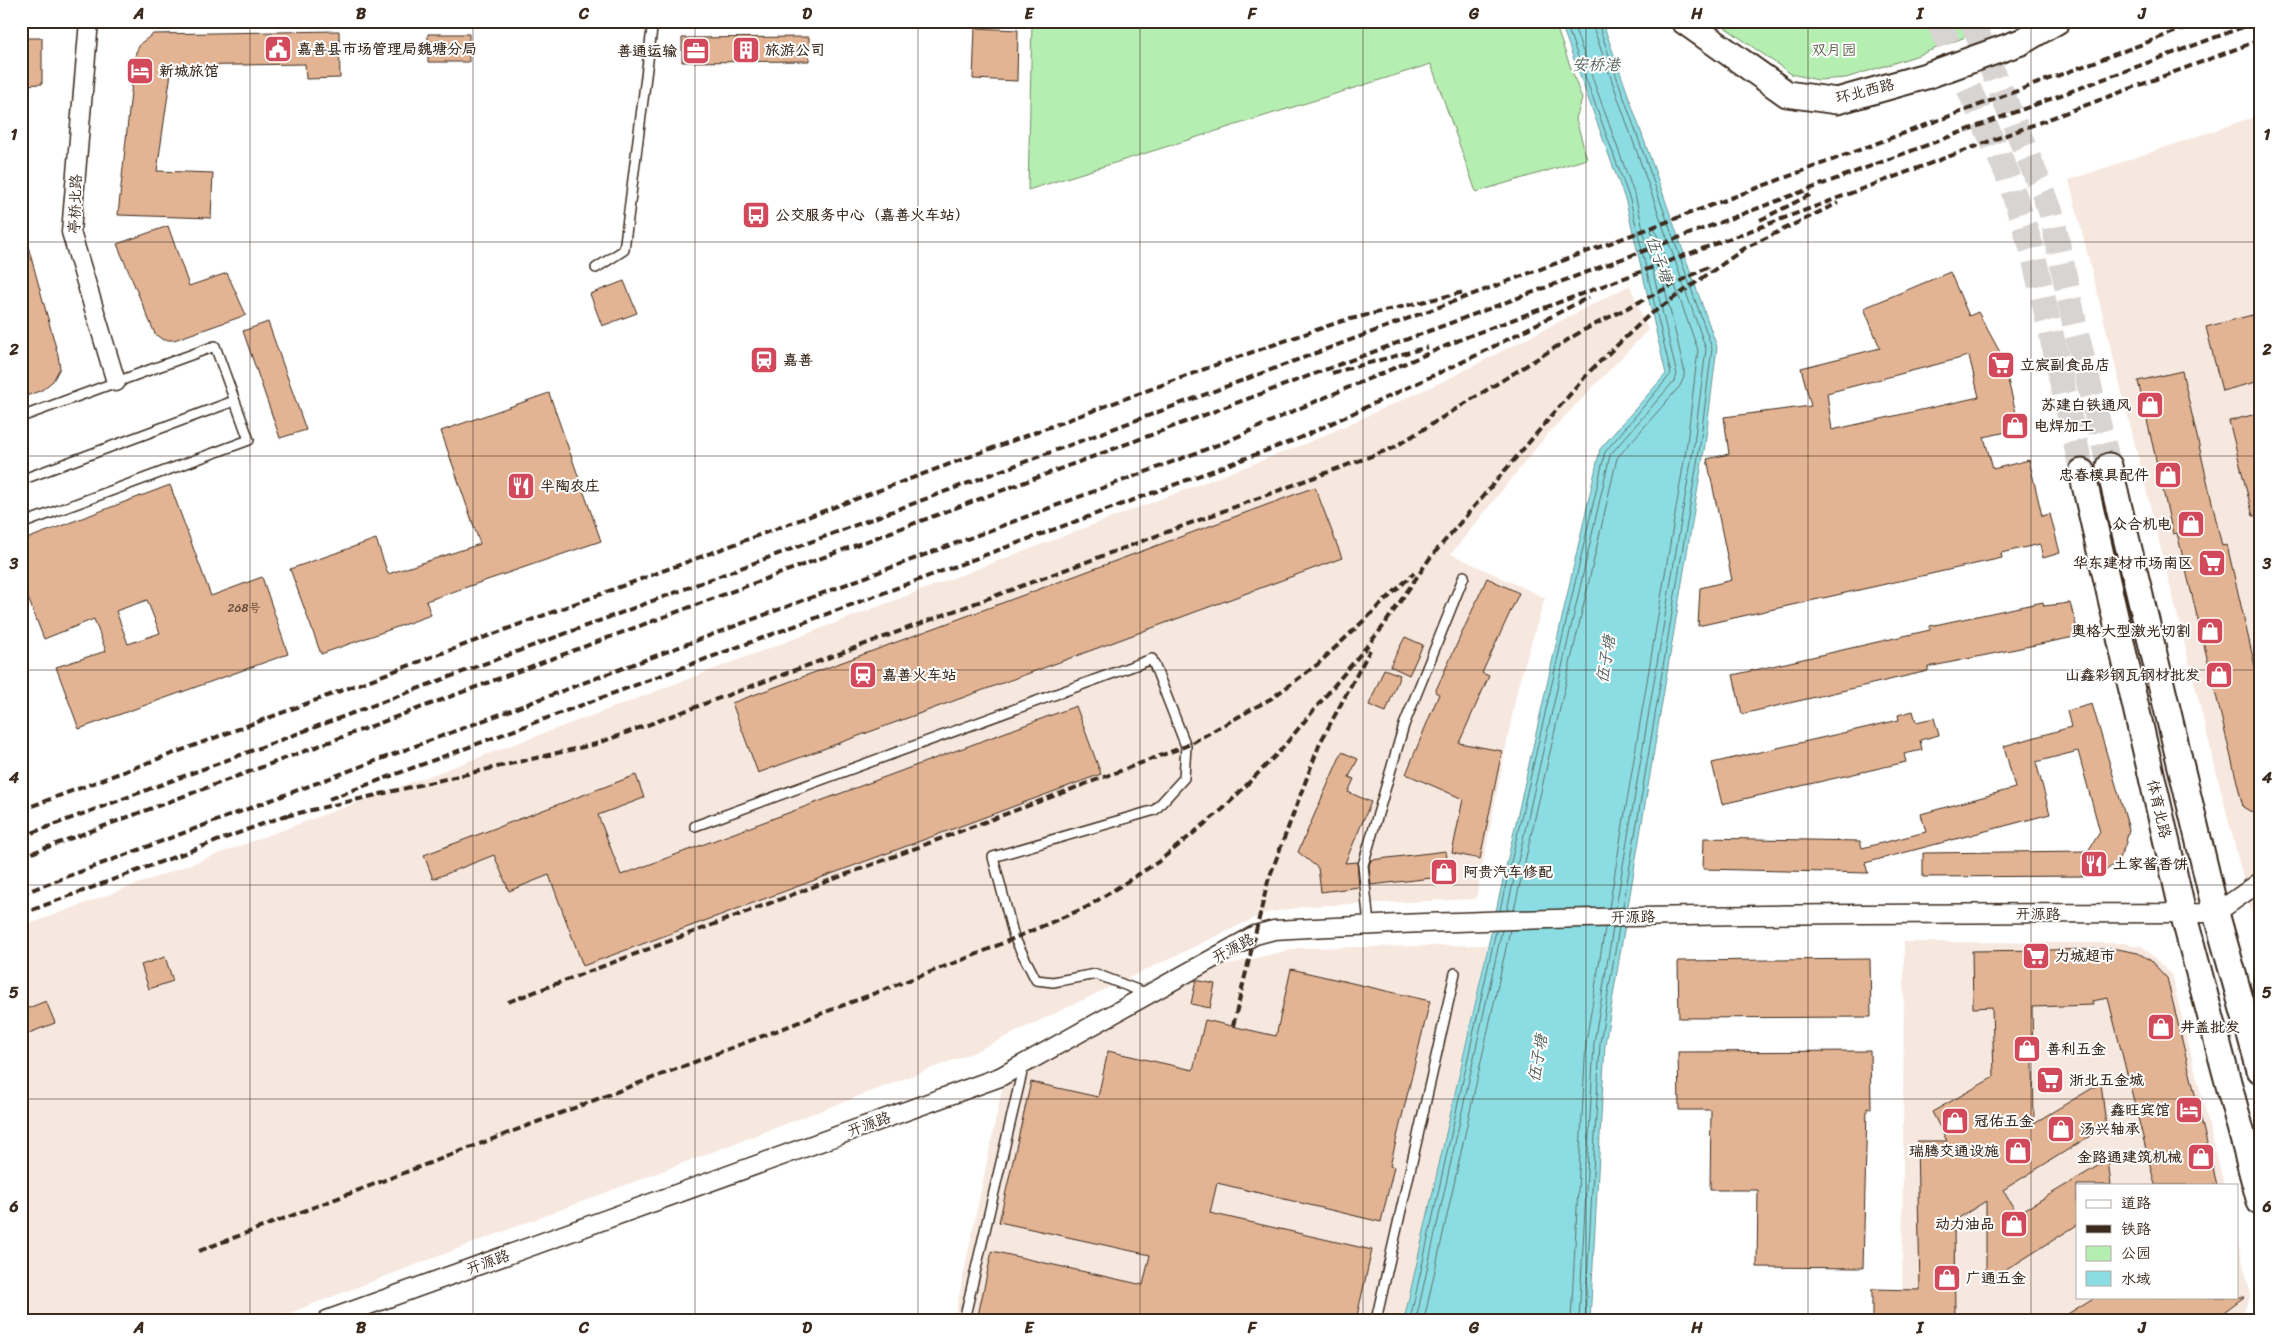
<svg xmlns="http://www.w3.org/2000/svg" width="2281" height="1341" font-family="Sriracha,'LXGW WenKai TC',sans-serif">
<style>
.built{fill:#f7e8df}
.green{fill:#b5eeb1;stroke:#788c68}
.water{fill:#8cdde3;stroke:#6c9594}
.lines{fill:none;stroke-linecap:round;stroke-linejoin:round}
.shore{stroke:#5b726d;stroke-width:1}
.building{fill:#e3b493;stroke:#3b2a1e;fill-rule:evenodd}
.secondary-tunnel{stroke:#d8d4d2;stroke-width:25;stroke-dasharray:25 12;stroke-linecap:butt}
.lane-casing{stroke:#3b2a1e;stroke-width:12}
.street-casing{stroke:#3b2a1e;stroke-width:21}
.secondary-casing{stroke:#3b2a1e;stroke-width:29}
.lane{stroke:#fff;stroke-width:9}
.street{stroke:#fff;stroke-width:18}
.secondary{stroke:#fff;stroke-width:25}
.rail{stroke:#3b2a1e;stroke-width:4;stroke-dasharray:8 4;stroke-linecap:butt}
.grid{fill:none;stroke:#3b2a1e;stroke-width:1;stroke-opacity:0.55}
.labels{text-anchor:middle;stroke-width:4;stroke-linejoin:round;paint-order:stroke}
.number-label{font-size:12px;fill:#654c3b}
.poi-label{font-size:15px;font-weight:bold;fill:#3b2a1e;stroke:#fff;text-anchor:start}
.park-label{font-size:15px;fill:#5a5b43;stroke:#fff}
.street-label{font-size:15px;fill:#3b2a1e;stroke:#fff}
.water-label{font-size:16px;font-style:italic;fill:#536059;stroke:#fff}
.neatline{fill:none;stroke:#3b2a1e;stroke-width:2}
.grid-label{font-size:16px;text-anchor:middle;font-weight:bold;fill:#3b2a1e}
</style>
<rect width="100%" height="100%" fill="#fff"/>
<filter id="ink" filterUnits="userSpaceOnUse"><feTurbulence type="fractalNoise" baseFrequency=".02" numOctaves="2"/><feDisplacementMap in="SourceGraphic" scale="10" xChannelSelector="R" yChannelSelector="G"/><feConvolveMatrix kernelMatrix="1 2 1 2 8 2 1 2 1" color-interpolation-filters="sRGB"/></filter>
<g filter="url(#ink)">
<path class="built" d="M2260,115V947L2069,180Z
M1630,285L1648,330L1545,437L1451,554L1545,598L1518,686L1476,899L1310,906L1265,913L972,1053L271,1320H21V927L620,705L1305,444L1448,379Z
M1904,942L2123,943L2142,946L2171,974L2224,1185H2077V1297H2237V1239L2251,1295L2240,1320H1902Z
M1487,945L1404,1320H954L1003,1084L1221,966L1298,948Z"/>
<path class="green" d="M1032,21H1554L1582,99L1576,119L1587,159L1476,192L1431,64L1028,190Z
M1716,21H2007L1916,56L1846,78L1818,80L1791,74Z"/>
<path class="water" d="M1560,21H1602L1717,347L1705,445L1605,1044L1590,1320H1404L1600,449L1666,374L1626,202Z"/>
<g class="lines">
<path class="shore" d="M1591,21L1706,349L1694,444L1616,907
M1597,21L1712,348L1700,445L1623,907
M1500,910L1605,452L1671,374L1630,200L1565,21
M1507,910L1610,455L1674,381L1677,375L1636,199L1572,21
M1514,910L1617,458L1680,386L1684,377V369L1651,230L1654,227L1698,350L1687,443L1609,908
M1410,1320L1496,931
M1416,1320L1502,930
M1424,1320L1510,930
M1571,1320L1586,1042L1605,928
M1579,1320L1594,1043L1613,928
M1585,1320L1600,1043L1619,927"/>
</g>
<path class="building" d="M975,28L1018,30L1017,81L973,79Z
M339,31L340,78L306,79L305,64L172,66L157,171L213,173L211,218L118,215L134,64L136,52L141,43L153,34Z
M428,34H469V62H428Z
M809,37V61L682,62V38Z
M21,38H42V84L21,85Z
M168,226L189,286L227,273L246,315L174,340H163L155,334L117,244Z
M26,239L58,355L60,368L53,381L42,390L21,398V240Z
M1950,272L1969,316L1978,312L2002,356L2020,429L1984,437L1993,469L2029,460L2042,516L2050,514L2060,553L2043,558L2040,544L2001,553L2002,558L1698,626L1700,588L1732,580L1707,459L1729,454L1724,417L1811,406L1801,368L1880,348L1864,308ZM1969,356L1979,397L1832,430L1827,393Z
M624,281L637,313L602,326L590,294Z
M2260,313V381L2222,391L2206,327Z
M268,322L306,430L280,438L243,331Z
M2182,371L2222,546L2227,545L2260,688V817L2243,807L2177,533L2173,534L2138,381Z
M549,393L601,541L426,601L431,615L321,654L290,569L376,539L388,574L480,544L441,431Z
M2260,413V515L2253,516L2229,421Z
M170,485L211,596L262,577L288,654L79,729L56,667L106,651L94,619L44,639L21,580V541ZM147,600L160,633L128,644L116,611Z
M1315,487L1342,558L758,773L732,703Z
M1487,578L1519,593L1482,673L1489,676L1459,743L1502,751L1480,859L1452,853L1463,799L1406,774L1439,694L1435,692Z
M2043,602L2044,606L2070,603L2079,636L1928,667V671L1742,714L1733,675L1930,630V626Z
M1405,637L1423,645L1409,675L1390,666Z
M1384,669L1400,675L1386,712L1369,705Z
M2092,704L2129,829L2125,846L2117,862L2104,872L2089,876L1923,877V853L2088,851L2100,832L2078,751L2036,762L2050,814L1865,863L1868,873L1703,869L1704,838L1860,841L1862,848L1926,832L1921,814L2015,788L2004,746L2071,727L2067,711Z
M1076,706L1101,774L583,966L549,875L509,891L494,855L433,879L424,855L636,775L644,798L598,815L621,875Z
M1913,711L1916,722L1934,718L1939,735L1920,740L1922,750L1904,754L1906,762L1722,804L1712,763L1899,720L1898,715Z
M1342,752L1358,759L1349,777L1354,779L1348,792L1371,802L1345,863L1357,862L1359,887L1321,892L1318,868L1298,852Z
M1446,851L1449,876L1371,885L1369,866L1371,860Z
M2117,949L2138,953L2150,960L2167,978L2217,1185H2155L2108,998L2092,1001L2093,1005L2032,1007L2034,1123L2101,1083L2106,1126L2003,1190L2017,1214L2108,1160L2111,1185H2077V1225L1986,1283V1201L1954,1221L1955,1320H1872V1289L1920,1290L1917,1141H1947L1932,1112L1994,1077L1992,1007L1973,1008L1972,951Z
M165,957L173,981L149,989L141,965Z
M1870,959L1871,1017L1679,1018L1678,961Z
M1291,969L1430,1001L1390,1166L1394,1167L1381,1222L1217,1183L1210,1213L1372,1250L1356,1320H977L992,1251L1143,1285L1150,1255L999,1222L1031,1082L1098,1097L1108,1051L1193,1070L1205,1020L1276,1036Z
M1196,980L1215,984L1210,1008L1191,1004Z
M46,1001L55,1023L21,1036V1011Z
M1870,1051L1871,1108H1867L1863,1268L1757,1267L1758,1190H1710L1711,1110H1679L1678,1052Z
M2095,1297H2244L2213,1320H2058Z"/>
<g class="lines">
<path class="secondary-tunnel" d="M1938,21L2007,173L2032,249L2082,472
M1972,21L2051,212L2077,335L2109,466"/>
<g class="lane-casing">
<path id="lane" d="M596,268L624,250L653,21
M21,417L215,346L249,440L21,524
M21,480L234,401
M695,826L1152,659L1186,746L1184,778L1155,810L993,857L1014,937L1036,980L1053,982L1096,974L1148,994
M1369,925L1363,865L1404,725L1464,576
M964,1320L1024,1064
M1376,1320L1455,973"/>
</g>
<g class="street-casing">
<path id="street" d="M89,21L71,232L116,382
M327,1320L1000,1077L1255,935L1274,930C1587,913 1902,913 2216,913L2260,882"/>
</g>
<g class="secondary-casing">
<path id="secondary" d="M1684,21L1787,94L1837,101L1926,76L2021,42L2057,21
M2109,466L2216,913L2260,1070
M2082,472L2183,913L2260,1202"/>
</g>
<use href="#lane" class="lane"/>
<use href="#street" class="street"/>
<use href="#secondary" class="secondary"/>
<path class="rail" d="M1760,220L1812,194
M1739,251L1838,203
M1332,373L1428,347
M329,799L1300,438L1477,355L1589,297
M21,810L1221,363L1342,321L1464,292
M286,816L596,744L1393,448L1582,331L1710,266
M21,837L2204,21
M21,857L2259,21
M21,894L1228,441L1298,409L1469,336L2260,40
M21,914L292,813
M508,1002L1186,746L1272,698L1318,664L1414,573
M1233,1026L1268,881L1320,743L1370,650
M199,1251L975,955L1087,907L1158,862L1223,809L1279,752L1382,628L1430,558L1590,371L1648,316L1744,249"/>
</g>
</g>
<path class="grid" d="M250,21V1320M473,21V1320M695,21V1320M918,21V1320M1140,21V1320M1363,21V1320M1586,21V1320M1808,21V1320M2031,21V1320M21,242H2260M21,456H2260M21,670H2260M21,885H2260M21,1099H2260"/>
<defs>
<g id="civic-square" transform="scale(1.4375)"><rect x="-9" y="-9" width="18" height="18" rx="4" fill="#d1495b" stroke="#fff"/><path d="M-.6-6.5H3V-4.5H.6V-3L4-1V1h2V6H-6V1h2V-1L-.6-3ZM-1.2 2.5V6h2.4V2.5Z" fill="#fff"/></g>
<g id="building-square" transform="scale(1.4375)"><rect x="-9" y="-9" width="18" height="18" rx="4" fill="#d1495b" stroke="#fff"/><path d="M-4-6H4V6H1V3H-1V6H-4ZM-2.5-4.3h1.7v1.8h-1.7ZM.8-4.3h1.7v1.8H.8ZM-2.5-1h1.7V.8h-1.7ZM.8-1h1.7V.8H.8Z" fill="#fff"/></g>
<g id="office-square" transform="scale(1.4375)"><rect x="-9" y="-9" width="18" height="18" rx="4" fill="#d1495b" stroke="#fff"/><path d="M-6-3h4V-5.5h4V-3h4V5H-6ZM-1-4.5V-3h2v-1.5ZM-6 0V1H6V0Z" fill="#fff"/></g>
<g id="hotel-square" transform="scale(1.4375)"><rect x="-9" y="-9" width="18" height="18" rx="4" fill="#d1495b" stroke="#fff"/><path d="M-6-4.5h1.5V1H6V5H4.5V3h-9V5H-6ZM-4 0a1.8 1.8 0 1 1 3.6 0ZM.5 0V-2.5h3Q6-2.5 6 0Z" fill="#fff"/></g>
<g id="bus-square" transform="scale(1.4375)"><rect x="-9" y="-9" width="18" height="18" rx="4" fill="#d1495b" stroke="#fff"/><path d="M-5-6H5V4H4V6H2V4H-2V6H-4V4H-5ZM-3.5-4V0h7V-4ZM-3.5 1.2v1.5H-2V1.2ZM2 1.2v1.5H3.5V1.2Z" fill="#fff"/></g>
<g id="station-square" transform="scale(1.4375)"><rect x="-9" y="-9" width="18" height="18" rx="4" fill="#d1495b" stroke="#fff"/><path d="M-3-6H3Q5-6 5-4V2Q5 4 3 4L4.5 6H3L1.5 4h-3L-3 6H-4.5L-3 4Q-5 4-5 2V-4Q-5-6-3-6ZM-3.5-4v3h7v-3ZM-3.5 1v1.5H-2V1ZM2 1v1.5H3.5V1Z" fill="#fff"/></g>
<g id="supermarket-square" transform="scale(1.4375)"><rect x="-9" y="-9" width="18" height="18" rx="4" fill="#d1495b" stroke="#fff"/><path d="M-6-5.5h2.5l.6 2H6L4.5 2H-2.5L-4.4-4H-6ZM-1.5 3.2a1.3 1.3 0 1 0 .1 0ZM3 3.2a1.3 1.3 0 1 0 .1 0Z" fill="#fff"/></g>
<g id="shop-square" transform="scale(1.4375)"><rect x="-9" y="-9" width="18" height="18" rx="4" fill="#d1495b" stroke="#fff"/><path d="M-5-2.5h2.3a2.7 3.5 0 0 1 5.4 0H5L5.5 6h-11ZM-1.5-2.5h3a1.5 2.3 0 0 0-3 0Z" fill="#fff"/></g>
<g id="restaurant-square" transform="scale(1.4375)"><rect x="-9" y="-9" width="18" height="18" rx="4" fill="#d1495b" stroke="#fff"/><path d="M-5-6h1v4h1v-4h1v4h1v-4h1v5L-1.5 .5V6h-2V.5L-5-1ZM5-6V6H3V1.5H1.5Q1.5-4 5-6Z" fill="#fff"/></g>
</defs>
<g fill-rule="evenodd">
<use href="#civic-square" x="278" y="49"/>
<use href="#building-square" x="746" y="50"/>
<use href="#office-square" x="696" y="51"/>
<use href="#hotel-square" x="140" y="71"/>
<use href="#bus-square" x="756" y="215"/>
<use href="#station-square" x="764" y="360"/>
<use href="#supermarket-square" x="2001" y="365"/>
<use href="#shop-square" x="2150" y="405"/>
<use href="#shop-square" x="2015" y="426"/>
<use href="#shop-square" x="2168" y="475"/>
<use href="#restaurant-square" x="521" y="486"/>
<use href="#shop-square" x="2191" y="524"/>
<use href="#supermarket-square" x="2212" y="563"/>
<use href="#shop-square" x="2210" y="631"/>
<use href="#station-square" x="863" y="675"/>
<use href="#shop-square" x="2219" y="675"/>
<use href="#restaurant-square" x="2094" y="864"/>
<use href="#shop-square" x="1444" y="872"/>
<use href="#supermarket-square" x="2036" y="956"/>
<use href="#shop-square" x="2161" y="1027"/>
<use href="#shop-square" x="2027" y="1049"/>
<use href="#supermarket-square" x="2050" y="1080"/>
<use href="#hotel-square" x="2189" y="1110"/>
<use href="#shop-square" x="1955" y="1121"/>
<use href="#shop-square" x="2061" y="1129"/>
<use href="#shop-square" x="2018" y="1151"/>
<use href="#shop-square" x="2201" y="1157"/>
<use href="#shop-square" x="2014" y="1224"/>
<use href="#shop-square" x="1947" y="1278"/>
</g>
<g class="labels">
<g class="number-label">
<text x="244" y="612">268号</text>
</g>
<g class="poi-label">
<text x="297" y="54">嘉善县市场管理局魏塘分局</text>
<text x="765" y="55">旅游公司</text>
<text x="677" y="56" text-anchor="end">善通运输</text>
<text x="159" y="76">新城旅馆</text>
<text x="775" y="220">公交服务中心（嘉善火车站）</text>
<text x="783" y="365">嘉善</text>
<text x="2020" y="370">立宸副食品店</text>
<text x="2131" y="410" text-anchor="end">苏建白铁通风</text>
<text x="2034" y="431">电焊加工</text>
<text x="2149" y="480" text-anchor="end">忠春模具配件</text>
<text x="540" y="491">半陶农庄</text>
<text x="2172" y="529" text-anchor="end">众合机电</text>
<text x="2193" y="568" text-anchor="end">华东建材市场南区</text>
<text x="2191" y="636" text-anchor="end">奥格大型激光切割</text>
<text x="882" y="680">嘉善火车站</text>
<text x="2200" y="680" text-anchor="end">山鑫彩钢瓦钢材批发</text>
<text x="2113" y="869">土家酱香饼</text>
<text x="1463" y="877">阿贵汽车修配</text>
<text x="2055" y="961">力城超市</text>
<text x="2180" y="1032">井盖批发</text>
<text x="2046" y="1054">善利五金</text>
<text x="2069" y="1085">浙北五金城</text>
<text x="2170" y="1115" text-anchor="end">鑫旺宾馆</text>
<text x="1974" y="1126">冠佑五金</text>
<text x="2080" y="1134">汤兴轴承</text>
<text x="1999" y="1156" text-anchor="end">瑞腾交通设施</text>
<text x="2182" y="1162" text-anchor="end">金路通建筑机械</text>
<text x="1995" y="1229" text-anchor="end">动力油品</text>
<text x="1966" y="1283">广通五金</text>
</g>
<g class="park-label">
<text x="1834" y="55">双月园</text>
</g>
<g class="street-label">
<text transform="translate(1865 91) rotate(-14)" y="5">环北西路</text>
<text transform="translate(75 204) rotate(-88)" y="5">亭桥北路</text>
<text transform="translate(2159 809) rotate(77)" y="5">体育北路</text>
<text x="2038" y="919">开源路</text>
<text transform="translate(1633 917) rotate(-1)" y="5">开源路</text>
<text transform="translate(1233 948) rotate(-28)" y="5">开源路</text>
<text transform="translate(869 1124) rotate(-20)" y="5">开源路</text>
<text transform="translate(488 1262) rotate(-20)" y="5">开源路</text>
</g>
<g class="water-label">
<text x="1596" y="70">安桥港</text>
<text transform="translate(1660 259) rotate(71)" y="6">伍子塘</text>
<text transform="translate(1605 659) rotate(-80)" y="6">伍子塘</text>
<text transform="translate(1537 1058) rotate(-80)" y="6">伍子塘</text>
</g>
</g>
<rect width="2281" height="1341" fill="none" stroke="#fff" stroke-width="55"/>
<rect x="2076" y="1184" width="162" height="115" fill="#ffffff" stroke="#b1aaa5"/>
<rect x="2086" y="1200" width="25" height="8" fill="#ffffff" stroke="#b1aaa5"/>
<text x="2121" y="1208" font-size="15" fill="#3b2a1e">道路</text>
<rect x="2086" y="1225" width="25" height="8" fill="#3b2a1e" stroke="#b1aaa5"/>
<text x="2121" y="1234" font-size="15" fill="#3b2a1e">铁路</text>
<rect x="2086" y="1246" width="25" height="15" fill="#b5eeb1" stroke="#b1aaa5"/>
<text x="2121" y="1258" font-size="15" fill="#3b2a1e">公园</text>
<rect x="2086" y="1271" width="25" height="15" fill="#8cdde3" stroke="#b1aaa5"/>
<text x="2121" y="1284" font-size="15" fill="#3b2a1e">水域</text>
<rect x="28" y="28" width="2226" height="1286" class="neatline"/>
<g class="grid-label">
<text x="139" y="19">A</text>
<text x="361" y="19">B</text>
<text x="584" y="19">C</text>
<text x="807" y="19">D</text>
<text x="1029" y="19">E</text>
<text x="1252" y="19">F</text>
<text x="1474" y="19">G</text>
<text x="1697" y="19">H</text>
<text x="1920" y="19">I</text>
<text x="2142" y="19">J</text>
<text x="14" y="140">1</text>
<text x="2267" y="140">1</text>
<text x="14" y="355">2</text>
<text x="2267" y="355">2</text>
<text x="14" y="569">3</text>
<text x="2267" y="569">3</text>
<text x="14" y="783">4</text>
<text x="2267" y="783">4</text>
<text x="14" y="998">5</text>
<text x="2267" y="998">5</text>
<text x="14" y="1212">6</text>
<text x="2267" y="1212">6</text>
<text x="139" y="1333">A</text>
<text x="361" y="1333">B</text>
<text x="584" y="1333">C</text>
<text x="807" y="1333">D</text>
<text x="1029" y="1333">E</text>
<text x="1252" y="1333">F</text>
<text x="1474" y="1333">G</text>
<text x="1697" y="1333">H</text>
<text x="1920" y="1333">I</text>
<text x="2142" y="1333">J</text>
</g>
</svg>
